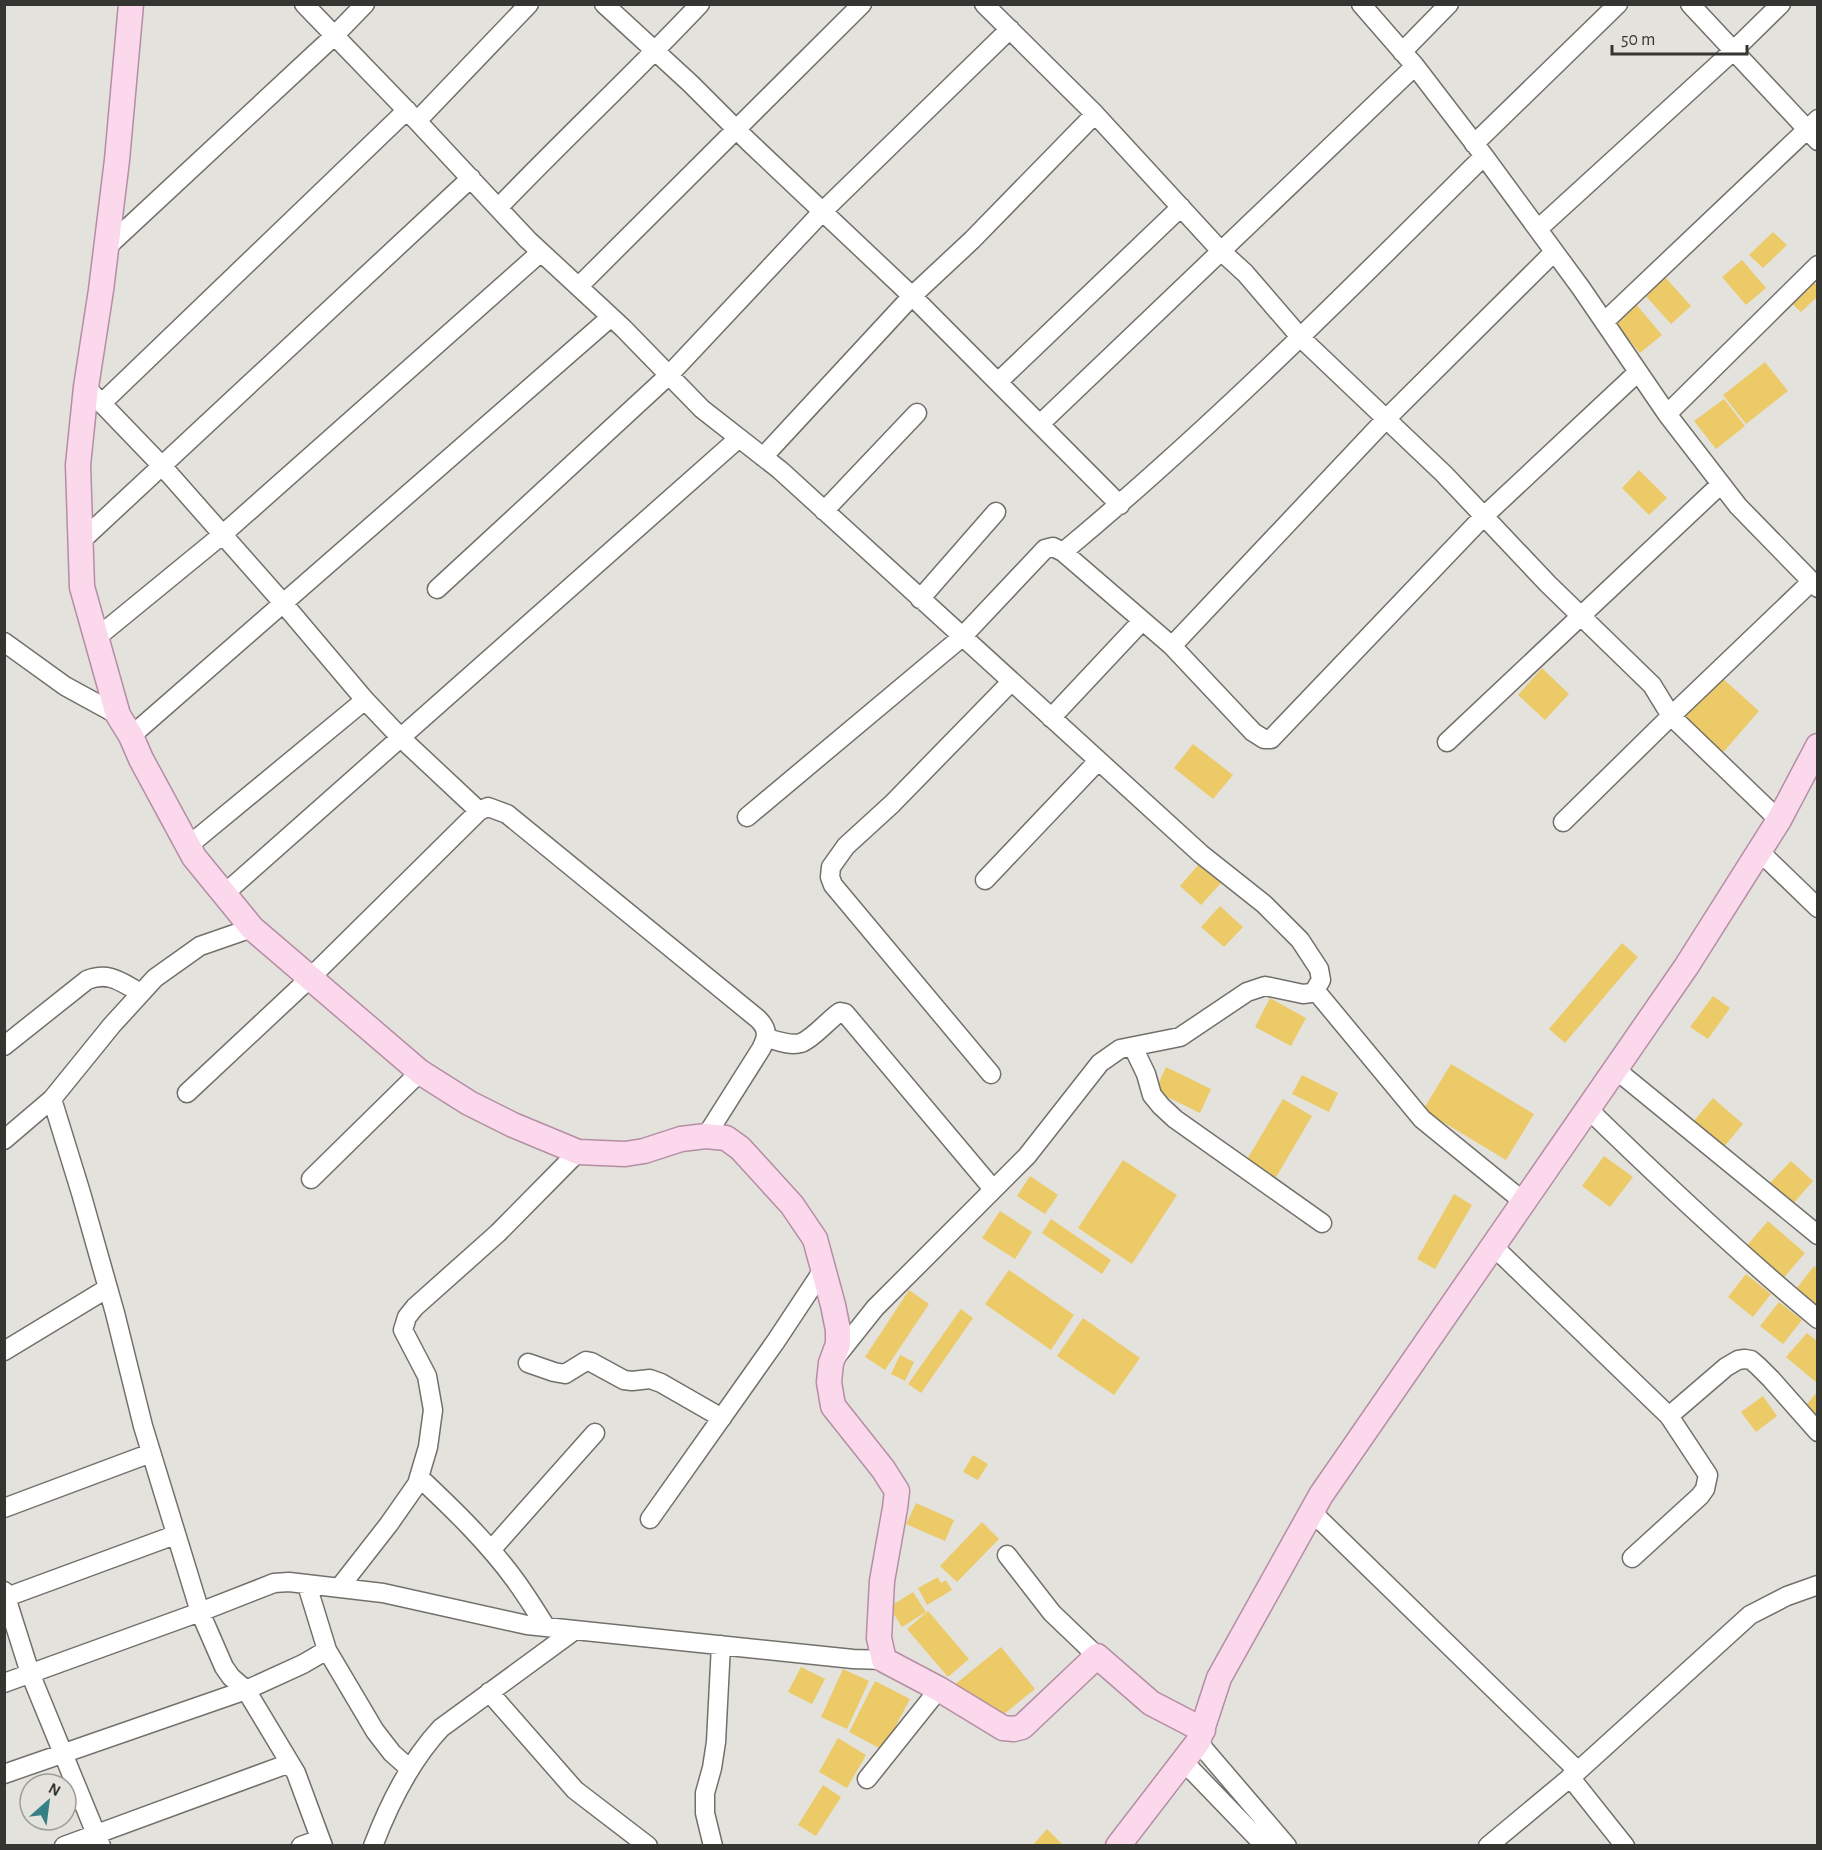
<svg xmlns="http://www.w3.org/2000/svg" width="1822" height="1850" font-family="'Alegreya Sans',sans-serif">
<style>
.building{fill:#ecca68}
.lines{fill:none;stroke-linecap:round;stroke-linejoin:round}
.minor-casing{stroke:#72706a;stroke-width:21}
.major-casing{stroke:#b48ea3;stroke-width:27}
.minor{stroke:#fff;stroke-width:18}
.major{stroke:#fbd8ec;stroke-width:24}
</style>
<rect width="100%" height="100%" fill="#e4e2dc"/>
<path class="building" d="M1773,232L1787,245L1763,268L1749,255Z
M1742,260L1766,288L1746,305L1722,277Z
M1664,276L1691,306L1671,324L1644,294Z
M1810,279L1818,286V296L1801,312L1788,300Z
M1635,303L1662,335L1640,353L1613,322Z
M1765,362L1788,391L1746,424L1723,395Z
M1724,399L1745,426L1716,449L1694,421Z
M1639,470L1667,498L1649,515L1622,488Z
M1542,668L1569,694L1545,720L1518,695Z
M1720,676L1759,711L1720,756L1680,722Z
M1193,744L1233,775L1213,799L1174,768Z
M1199,864L1221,883L1201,905L1180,886Z
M1220,906L1243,927L1224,947L1201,927Z
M1622,943L1638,957L1565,1043L1549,1029Z
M1713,996L1730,1008L1708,1039L1690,1027Z
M1270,998L1306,1018L1291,1046L1255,1027Z
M1451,1064L1534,1114L1506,1160L1423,1110Z
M1166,1067L1211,1089L1200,1113L1155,1091Z
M1302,1075L1338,1093L1329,1112L1292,1094Z
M1713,1098L1743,1124L1723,1148L1693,1122Z
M1283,1099L1312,1116L1275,1179L1246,1161Z
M1604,1156L1633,1177L1610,1207L1582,1186Z
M1123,1160L1177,1195L1132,1264L1078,1228Z
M1791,1161L1813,1181L1791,1206L1768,1185Z
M1030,1176L1058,1195L1045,1214L1017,1196Z
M1454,1194L1472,1205L1435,1269L1417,1259Z
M1000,1211L1032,1232L1015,1259L982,1238Z
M1051,1219L1111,1260L1102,1274L1042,1233Z
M1768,1221L1805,1253L1780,1282L1743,1250Z
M1814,1266L1818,1269V1306L1796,1289Z
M1009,1270L1074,1315L1051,1350L985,1304Z
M1746,1274L1771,1294L1753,1317L1728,1297Z
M909,1290L929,1304L885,1370L865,1357Z
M1779,1302L1802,1320L1783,1344L1760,1326Z
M961,1309L973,1318L921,1393L908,1384Z
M1083,1318L1140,1358L1114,1395L1057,1356Z
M1807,1333L1818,1342V1384L1786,1357Z
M900,1355L914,1362L905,1381L891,1374Z
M1818,1391V1421L1803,1409Z
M1763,1396L1777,1416L1756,1432L1741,1412Z
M973,1455L988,1464L978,1480L963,1472Z
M916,1503L954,1520L945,1541L906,1524Z
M982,1522L999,1539L957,1582L940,1566Z
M938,1577L941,1583L946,1580L952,1590L927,1605L918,1588Z
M913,1592L926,1612L902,1627L889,1607Z
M928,1611L969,1659L948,1677L907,1629Z
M1001,1647L1035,1689L994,1722L953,1686Z
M801,1667L825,1679L812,1704L788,1692Z
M843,1669L869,1681L847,1729L821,1717Z
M875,1681L910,1699L883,1750L849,1732Z
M838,1738L866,1755L847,1788L819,1772Z
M823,1785L841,1797L816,1836L798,1825Z
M1047,1829L1064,1846H1032Z"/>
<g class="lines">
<g class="minor-casing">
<path id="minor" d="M304,4L417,121L498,208
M604,4L691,84L749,142L912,296L972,240L1095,114L1221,251L1245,273L1301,338L1444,474L1548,584L1652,685L1671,716L1779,820
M700,4C634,74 564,139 498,208L528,240L623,328L702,409L780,470L1201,854L1264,904L1300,940L1319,969L1321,980L1315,990L1422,1119L1524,1202
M984,4L1095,114
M1361,4L1415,66L1484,156L1581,288L1667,414L1721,484L1738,506L1818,588
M1690,4L1818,141
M1402,52L1449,4
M417,121L529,4
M1474,144L1618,4
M1538,229L1733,51L1781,4
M106,248L334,36L365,4
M579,286L862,4
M1604,322L1818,119
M998,382L1181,207
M86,387L163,467L283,603L365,700L401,738L479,811
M102,403L407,110
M1667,414L1818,265
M1040,424L1415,66
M763,457L912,296L1120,505
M824,511L917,413
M80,542L471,178
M1063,552C1211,429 1347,292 1484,156
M437,589L669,375L822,212L1010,29
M920,599L996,512
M95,639L222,535L541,252
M4,642L65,686L118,715
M1172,646L1386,419L1554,252
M1051,718L1142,621
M131,736L611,317
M1447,742L1721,484
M747,817L962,637L1045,549L1053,547L1063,552L1172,646L1253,732L1264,739H1271L1483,517L1638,372
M1563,822L1671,716L1811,582
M188,846L365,700
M1759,851L1818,908
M985,880L1098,761
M224,894L739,438
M767,1038C777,1041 791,1046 801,1043C814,1038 828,1020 840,1012L845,1013L993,1189
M4,1046L87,980C110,971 122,983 141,993
M1133,1047L1146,1074L1152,1095L1161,1106L1175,1119L1322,1223
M1615,1069L1818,1235
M991,1074L833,885L830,877L831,867L846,846L892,804L1011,682
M187,1093L310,978L479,811L488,807L507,814L758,1019C768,1029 768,1036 761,1049L706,1136
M52,1099L81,1193L115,1313L143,1426L200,1612L224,1667L231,1677L246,1690L296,1773L323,1846
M1588,1109C1662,1181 1737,1252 1818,1319
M4,1140L52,1099L112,1025L155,978L200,946L252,928
M311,1179L420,1072
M1493,1246L1669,1416L1708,1475L1705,1489L1700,1496L1632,1558
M4,1351L108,1288
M836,1357L875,1308L1027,1156L1100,1063L1120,1049L1180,1037L1247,992L1265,986L1303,994L1311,993L1315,990
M528,1363L554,1372L565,1374L586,1361L591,1362L624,1380L632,1381L650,1379L661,1383L722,1418
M1669,1416L1726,1367L1738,1360L1745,1359L1751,1360L1758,1366L1771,1379L1818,1432
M420,1478C454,1510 488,1543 515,1580C526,1595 536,1611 546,1627
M4,1508L151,1453
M1312,1512L1578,1771
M650,1519L776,1341L823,1270
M491,1550L595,1433
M1007,1555L1052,1613L1097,1656
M339,1588L389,1524L417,1484L428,1447L433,1410L427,1376L403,1330L407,1317L415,1307L498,1233L578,1152
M4,1591L30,1673L101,1846
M4,1598L175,1535
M327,1650L375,1731L392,1753L410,1769
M4,1683L200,1612L274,1583L289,1582L383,1593L527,1625L853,1659L884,1660
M489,1692L575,1790L648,1846
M1198,1742L1287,1846
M1183,1761L1265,1846
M4,1774L246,1690L303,1664L327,1650L307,1585
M1570,1777L1625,1846
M867,1779L939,1689
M64,1846L290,1763
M301,1846L320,1839
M373,1846C389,1804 410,1761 441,1728L575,1630
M713,1846L705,1813V1793L712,1768L716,1742L721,1645
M1488,1846L1578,1771L1750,1615L1787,1596L1818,1585"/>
</g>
<g class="major-casing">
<path id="major" d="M131,4L117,160L101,290L86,387L78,465L82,587L118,715L131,736L141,759L194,857L252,928L420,1072L469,1103L513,1125L578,1152L625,1154L644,1151L681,1139L706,1136L726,1138L740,1148L792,1205L815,1239L833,1305L838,1330V1344L831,1363L829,1382L833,1406L883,1469L897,1491L895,1508L882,1581L879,1638L884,1660L939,1689L1003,1728L1014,1729L1022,1727L1097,1656L1151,1703L1203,1730
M1118,1846L1198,1742L1219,1678L1321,1495L1686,967L1779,820L1818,746"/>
</g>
<use href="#minor" class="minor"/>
<use href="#major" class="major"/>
</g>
<rect width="1822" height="1850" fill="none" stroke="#353532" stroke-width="12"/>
<g transform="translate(48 1802) rotate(28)"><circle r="28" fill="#e4e2dc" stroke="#9e9d98" stroke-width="1.5"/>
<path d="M0-4.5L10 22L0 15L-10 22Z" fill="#377f87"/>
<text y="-9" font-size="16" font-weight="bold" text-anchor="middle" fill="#353532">N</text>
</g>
<path d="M1612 45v9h135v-9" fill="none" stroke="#353532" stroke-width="3"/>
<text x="1621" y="45" font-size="18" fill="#353532" stroke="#e4e2dc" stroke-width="4.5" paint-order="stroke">50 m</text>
</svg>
